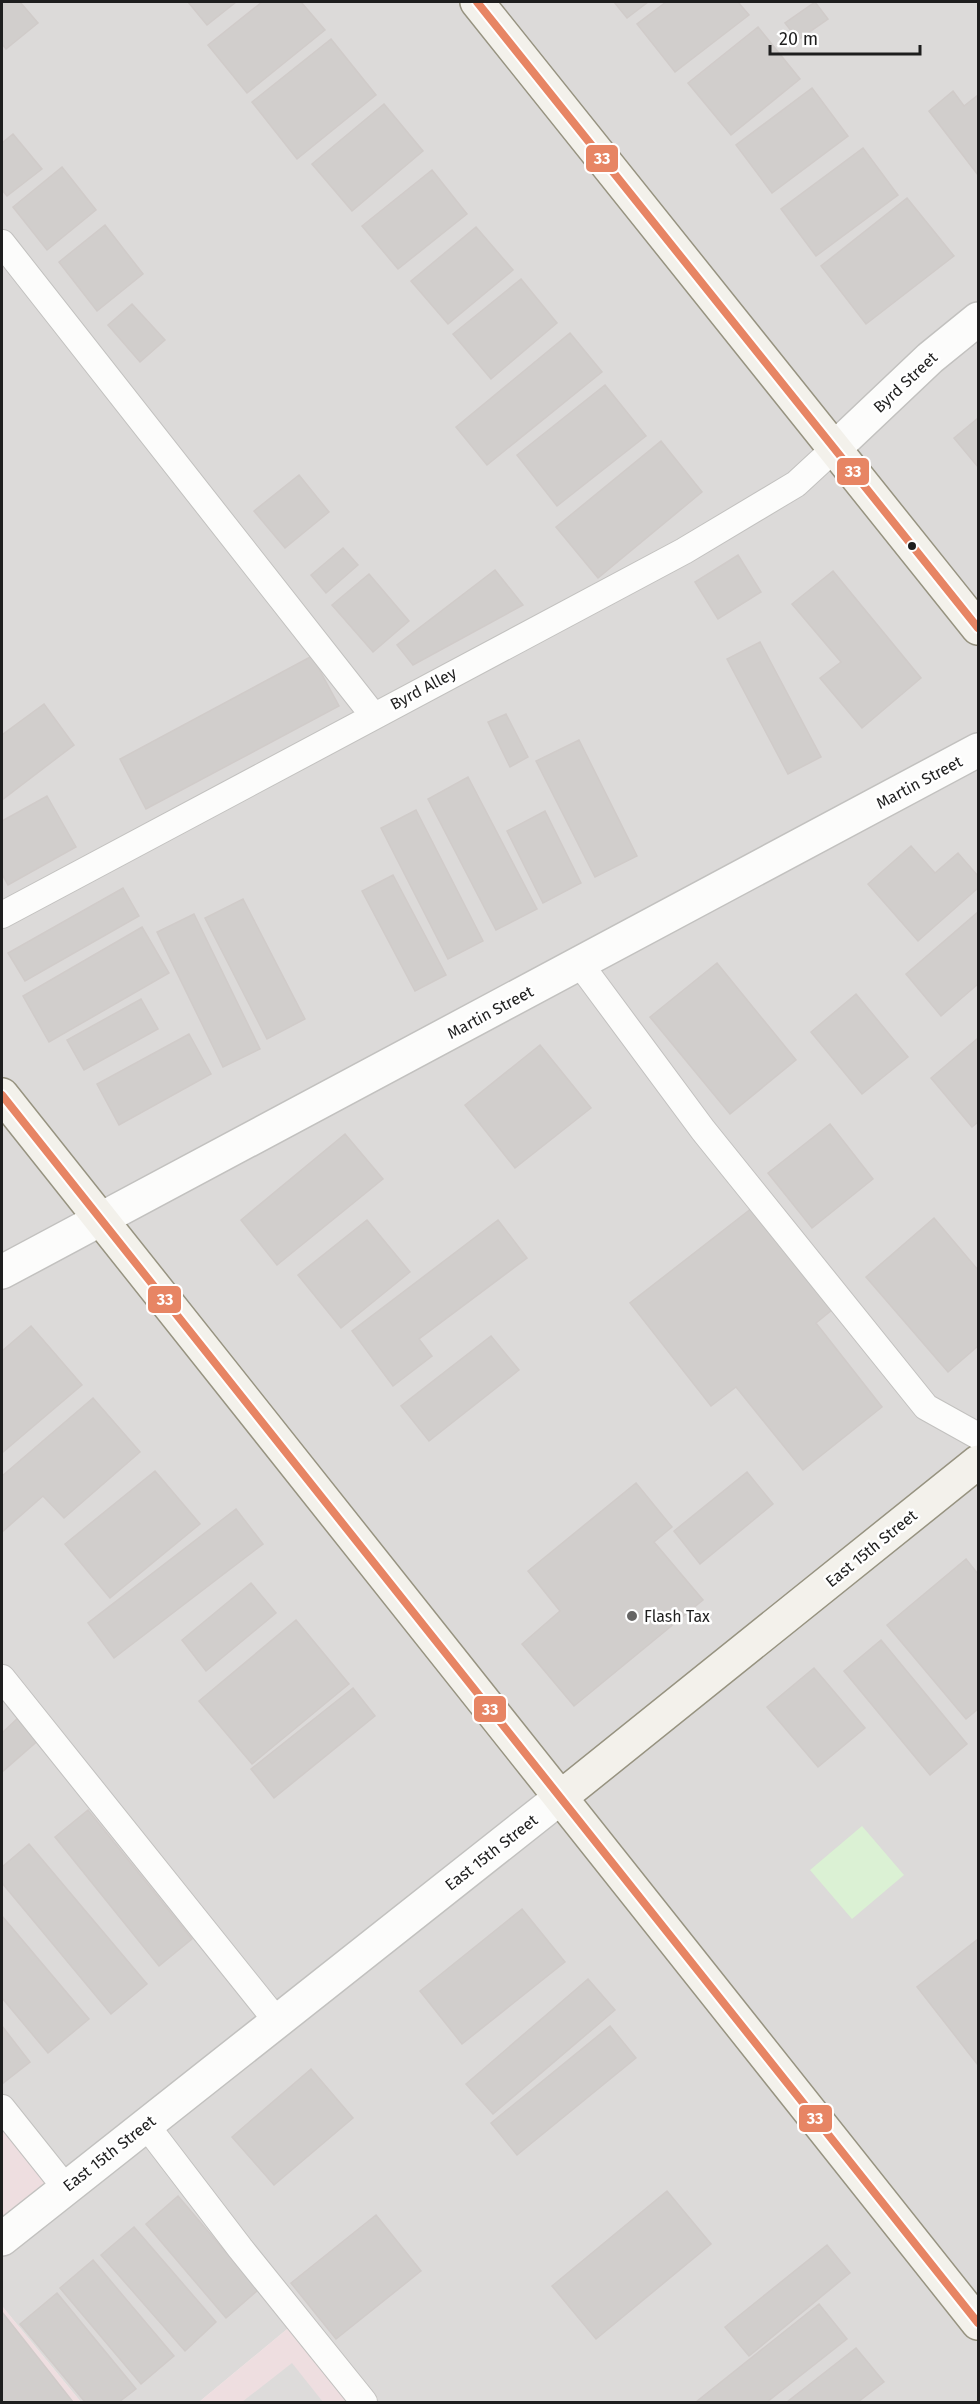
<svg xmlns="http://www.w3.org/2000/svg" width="980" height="2404" font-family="'Fira Sans',sans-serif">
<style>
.residential{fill:#dcdad9}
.commercial{fill:#eedee0}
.park{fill:#dbf1d4}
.parking{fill:#dddbda}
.building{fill:#d1cecc;stroke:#d0cbc9;stroke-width:1.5}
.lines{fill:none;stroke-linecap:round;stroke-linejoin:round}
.lane-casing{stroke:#c2c1bf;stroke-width:28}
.street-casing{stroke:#c2c1bf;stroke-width:36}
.secondary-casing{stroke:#979380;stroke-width:36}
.lane{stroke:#fcfcfb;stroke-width:26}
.street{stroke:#fcfcfb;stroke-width:33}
.secondary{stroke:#f3f1eb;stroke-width:33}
.bus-1-casing{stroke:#fff;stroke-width:12}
.bus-1{stroke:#e78564;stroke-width:8}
.bus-dot{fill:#1e1e1e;stroke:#fff;stroke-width:2}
.poi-dot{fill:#666564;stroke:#fff;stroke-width:2}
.labels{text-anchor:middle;stroke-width:5;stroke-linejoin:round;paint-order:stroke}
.street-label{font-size:16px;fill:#1e1e1e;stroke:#fff}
.poi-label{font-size:16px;fill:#1e1e1e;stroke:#fff;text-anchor:start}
.line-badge{stroke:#fff;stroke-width:2}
.badge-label{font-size:16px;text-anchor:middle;font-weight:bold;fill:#fff}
</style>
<rect width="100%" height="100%" fill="#edeae7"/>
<path class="residential" d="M2,2H978V2402H364L298,2320L199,2402H81L2,2306Z"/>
<path class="commercial" d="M2,2108L65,2187L2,2239Z
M2,2306L81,2402H2Z
M298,2320L364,2402H199Z"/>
<path class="park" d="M862,1826L904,1875L852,1919L810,1870Z"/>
<path class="parking" d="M292,2363L323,2402H242Z"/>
<path class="building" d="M2,2H20L38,23L6,49L2,44Z
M188,2H236L207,25Z
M262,2H301L325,30L247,93L208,45Z
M614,2H648L627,18Z
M666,2H738L749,15L675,72L637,24Z
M815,2L828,19L798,40L785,23Z
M758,27L800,79L731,135L688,83Z
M331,39L376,95L297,159L252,102Z
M812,88L848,136L772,193L736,145Z
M953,91L964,106L978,95V175L929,111Z
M384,104L423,151L352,211L312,164Z
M13,134L42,169L7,196L2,190V143Z
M863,148L898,195L816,256L781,209Z
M62,167L96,210L47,250L13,207Z
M432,170L467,214L398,269L362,226Z
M907,198L954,256L866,324L821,266Z
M105,225L143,274L97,311L59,262Z
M476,227L513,270L448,324L411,281Z
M521,279L557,323L491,379L453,334Z
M132,304L165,340L140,362L108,325Z
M570,333L602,372L487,465L456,427Z
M605,385L646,436L557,506L517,455Z
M978,418V467L954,438Z
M661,441L702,492L598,578L556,527Z
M299,475L329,512L285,548L254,511Z
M343,548L358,565L326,593L311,575Z
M738,555L761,592L718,619L695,582Z
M495,570L523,605L413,665L397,645Z
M833,571L921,678L862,728L820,678L841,662L792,604Z
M369,574L409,621L373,652L332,605Z
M760,642L821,757L788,774L727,659Z
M312,656L339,706L146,809L120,759Z
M44,704L74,745L2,800V735Z
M506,714L528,757L510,767L488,722Z
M579,740L637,856L595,877L536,761Z
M468,777L537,909L496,930L428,799Z
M47,796L76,847L8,885L2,874V821Z
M416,810L483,941L448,959L381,828Z
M545,811L581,883L543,903L507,831Z
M911,846L935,873L958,853L978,876V888L918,941L868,884Z
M393,875L446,975L415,991L362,891Z
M123,888L139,916L25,981L8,953Z
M243,899L305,1019L267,1039L205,918Z
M978,912V984L941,1016L906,974Z
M194,914L260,1049L223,1067L157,932Z
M142,927L169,973L49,1042L23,996Z
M717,963L796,1060L730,1114L650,1017Z
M856,994L908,1057L862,1094L811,1032Z
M141,999L158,1029L84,1070L67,1040Z
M189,1034L211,1074L119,1125L97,1084Z
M978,1038V1122L972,1127L931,1078Z
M540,1045L591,1108L515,1168L465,1105Z
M830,1124L873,1179L812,1228L768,1173Z
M345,1134L383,1179L277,1265L241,1220Z
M752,1208L832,1310L816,1323L882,1407L803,1470L736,1387L711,1406L630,1303Z
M934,1218L978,1270V1346L948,1372L866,1277Z
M367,1220L410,1272L341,1328L298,1275Z
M498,1220L527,1258L419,1339L432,1356L393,1386L352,1331Z
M31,1326L82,1385L2,1453V1351Z
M491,1336L519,1370L429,1441L401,1406Z
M93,1398L140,1452L64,1518L43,1496L2,1532V1476Z
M155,1471L200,1524L110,1598L65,1544Z
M747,1472L773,1504L700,1564L674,1531Z
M636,1483L672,1527L654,1542L703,1600L574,1706L522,1644L560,1611L528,1571Z
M236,1509L263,1544L114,1658L88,1623Z
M966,1559L978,1574V1709L966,1719L887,1625Z
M251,1583L276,1613L206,1671L182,1640Z
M296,1620L349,1684L252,1764L199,1701Z
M881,1640L967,1744L930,1775L844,1671Z
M814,1668L865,1728L818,1767L767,1707Z
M353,1688L375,1716L274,1798L251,1769Z
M21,1715L41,1738L2,1772V1733Z
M88,1810L192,1939L159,1966L55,1837Z
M29,1844L147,1984L111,2014L2,1883V1867Z
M522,1909L565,1962L462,2044L420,1991Z
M2,1916L89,2019L48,2053L2,1998Z
M978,1939V2065L917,1987Z
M588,1979L615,2010L493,2114L466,2084Z
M2,2026L30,2062L2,2084Z
M610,2026L636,2058L517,2155L491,2123Z
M311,2069L353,2118L274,2185L232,2137Z
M667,2191L711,2244L596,2339L552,2286Z
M178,2196L258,2290L226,2318L146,2224Z
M376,2215L421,2271L336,2339L291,2283Z
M134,2227L216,2322L185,2351L101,2255Z
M827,2245L850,2273L749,2356L725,2327Z
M93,2260L174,2356L141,2384L60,2288Z
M57,2293L136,2389L119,2402H85L20,2324Z
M819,2304L847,2339L767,2402H696Z
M2,2312L73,2402H2Z
M856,2348L884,2382L858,2402H787Z"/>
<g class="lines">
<g class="lane-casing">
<path id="lane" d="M2,243L373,715
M2,915L684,551L796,484L835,448
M580,964L703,1130L926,1407L978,1436
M2,1678L276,2020
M2,2108L65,2187
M146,2125L240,2248L364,2402"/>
</g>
<g class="street-casing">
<path id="street" d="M835,448L930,358L978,319
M2,1272L978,750
M2,2239L561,1797"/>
</g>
<g class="secondary-casing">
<path id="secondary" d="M477,2L978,628
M2,1095L978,2323
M561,1797L978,1462"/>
</g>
<use href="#lane" class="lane"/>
<use href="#street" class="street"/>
<use href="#secondary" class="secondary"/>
<g class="bus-1-casing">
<path id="bus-1" d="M477,2L978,628
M2,1095L978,2323"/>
</g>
<use href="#bus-1" class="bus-1"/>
</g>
<circle class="bus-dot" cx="912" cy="546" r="5"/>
<circle class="poi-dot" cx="632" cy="1616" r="6"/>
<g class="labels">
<g class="street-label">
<text transform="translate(905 382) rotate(-43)" y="6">Byrd Street</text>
<text transform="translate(423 688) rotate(-28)" y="6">Byrd Alley</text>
<text transform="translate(919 782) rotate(-28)" y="6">Martin Street</text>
<text transform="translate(490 1012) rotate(-28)" y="6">Martin Street</text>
<text transform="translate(871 1548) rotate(-39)" y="6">East 15th Street</text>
<text transform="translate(491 1852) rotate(-38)" y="6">East 15th Street</text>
<text transform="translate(109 2153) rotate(-38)" y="6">East 15th Street</text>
</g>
<g class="poi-label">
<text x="644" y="1622">Flash Tax</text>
</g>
</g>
<g class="line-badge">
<rect x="585" y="144" width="34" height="29" rx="6" fill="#e78564"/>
<rect x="836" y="457" width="34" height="29" rx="6" fill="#e78564"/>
<rect x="147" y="1285" width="35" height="29" rx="6" fill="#e78564"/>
<rect x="473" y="1695" width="34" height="28" rx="6" fill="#e78564"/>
<rect x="798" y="2104" width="35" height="29" rx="6" fill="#e78564"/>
</g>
<g class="badge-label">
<text x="602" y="164">33</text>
<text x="853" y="477">33</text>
<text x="165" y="1305">33</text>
<text x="490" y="1715">33</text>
<text x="815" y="2124">33</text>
</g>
<rect width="980" height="2404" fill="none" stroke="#1e1e1e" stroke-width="6"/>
<path d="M770 45v9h150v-9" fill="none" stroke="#1e1e1e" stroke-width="3"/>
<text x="779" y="45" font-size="18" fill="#1e1e1e" stroke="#ffffff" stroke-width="4.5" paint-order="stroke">20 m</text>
</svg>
